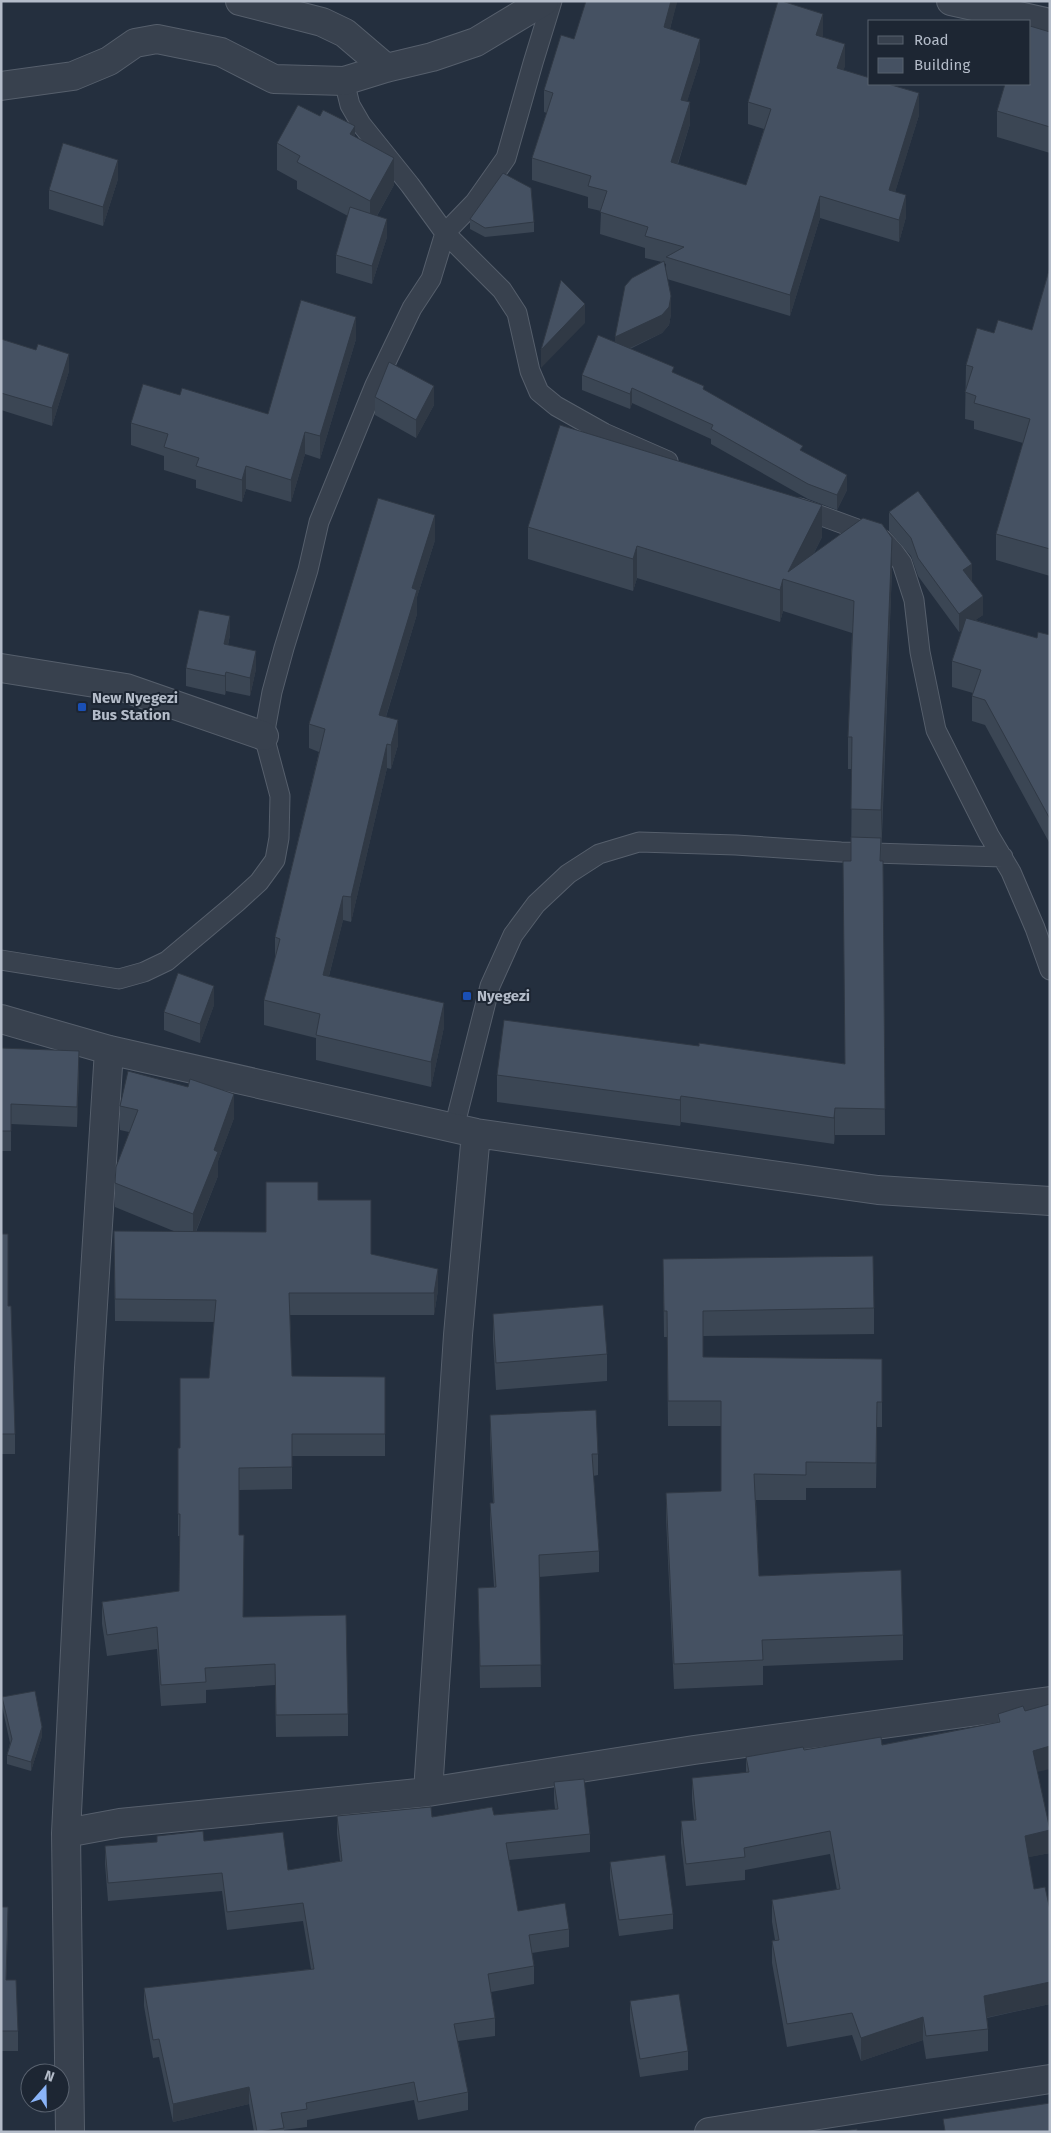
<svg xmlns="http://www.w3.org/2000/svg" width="1051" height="2133" font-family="'Fira Sans',sans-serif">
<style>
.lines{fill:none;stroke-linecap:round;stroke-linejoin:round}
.lane-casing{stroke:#565f6c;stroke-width:21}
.street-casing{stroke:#565f6c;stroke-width:30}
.lane{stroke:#38414e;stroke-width:19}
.street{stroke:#38414e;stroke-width:28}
.wall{fill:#3b4654;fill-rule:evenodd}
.shaded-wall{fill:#303945}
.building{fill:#455162;stroke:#303945}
.transit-dot{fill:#1a4fb4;stroke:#1d2633;stroke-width:2}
.labels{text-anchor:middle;stroke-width:4;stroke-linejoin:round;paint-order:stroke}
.poi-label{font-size:15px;font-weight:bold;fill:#b4bcc9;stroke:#1d2633;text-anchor:start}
</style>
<rect width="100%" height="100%" fill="#242f3e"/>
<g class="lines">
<g class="lane-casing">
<path id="lane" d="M344,81L350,105L361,124L410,185L445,233L502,290L517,313L530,371L539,392L556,406L604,433L668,461
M800,508L871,534L883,540L894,552L902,563L914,600L920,652L936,730L989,835L1011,872L1035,928L1050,970
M1,960L119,979L144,972L167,961L236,903L259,882L275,860L279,838L280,796L264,736L272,692L284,648L308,570L319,522L375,385L412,308L431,279L445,233L475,202L506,158L533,63L552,1
M454,1128L490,986L513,935L536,904L568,874L599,854L639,842L736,845L841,852L1003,857"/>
</g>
<g class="street-casing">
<path id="street" d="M240,1L322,22L345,33L386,68
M951,1L1050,23
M1,86L73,76L109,61L135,43L157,39L221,52L274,79L344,81L386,68L432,57L476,42L544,1
M1,668L126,688L264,736
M1,1019L109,1050L476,1133L878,1190L1050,1201
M428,1792L458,1335L476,1133
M66,1833L120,1823L428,1792L694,1750L1050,1701
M70,2132L66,1833L89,1368L109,1050
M709,2132L1050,2079"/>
</g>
<use href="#lane" class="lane"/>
<use href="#street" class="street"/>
</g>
<path class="wall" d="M677,1L670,29L700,61L687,101L690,124L678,164L746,185L764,129L748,124V102L823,36L822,37L845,66L843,70L919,115L895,192L906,217L899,242L820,218L790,316L667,279L671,314L669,325L662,333L630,349L704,390L803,452L847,490L837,510L808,499L711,444V439L632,403L630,409L582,390V375L615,343L662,262L645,258V248L600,234L601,211L588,208V197L532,180V158L547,113L544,112V90L574,39ZM664,263L666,264V274Z
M1050,32V153L997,137V111Z
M355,137L394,185L377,216L387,237L372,284L336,273V255L348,216L297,189V181L277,170V143Z
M118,179L103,226L49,209V190Z
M470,219L534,222V232L485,237L470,229Z
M1050,267V576L996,560V534L1023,443L974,429V421L965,419L966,365L994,333L1032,330Z
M1,339L69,371L52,426L1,410Z
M356,339L320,459L305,454L291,502L246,489L242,502L196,488V480L164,470V456L131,445V423L180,395L268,414Z
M375,397L434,405L416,438L375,415Z
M889,512L972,581L983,615L975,620L1037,638L1050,635V844L985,725L972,721V696L973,693L952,687V661L962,630L959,632L918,576L911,556L889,531Z
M528,527L822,537L814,553L892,569L881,861H883L885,1135H835L834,1144L681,1122L680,1126L497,1102V1075L699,1046L845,1064L851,861L852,769H848V737L852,633L783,611L780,622L637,578L633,591L528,559Z
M435,540L417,597V614L386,717L398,745L391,769L387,768L351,922L343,920L329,976L444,1027L431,1087L316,1060V1038L264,1025V1000L275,959V937L319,752L309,748V724Z
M230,635L228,645L256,669L250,696L226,691L225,695L186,686V668Z
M214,1005L200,1043L164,1030V1012Z
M1,1048L79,1071L77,1127L11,1124V1151H1Z
M120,1106L234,1118L218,1161V1176L196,1232H266L318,1200L371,1254L438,1290L434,1315H290L292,1376L385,1377V1456H292V1489L239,1490V1535L243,1617L348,1714V1736L276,1737L275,1685L206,1690V1703L161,1706L157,1649L107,1656L102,1624V1602L179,1591L180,1536H178V1448H180L209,1378L214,1322L115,1321L114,1231L176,1232L115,1207V1183L129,1132L120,1130Z
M1,1234L8,1306L15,1434V1454H1Z
M663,1259L874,1308V1334L703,1336V1357L882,1359V1427H877L876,1488H806V1500H756L759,1576L903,1635V1660L763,1666V1685L674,1689L666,1518V1493L721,1491V1426H668L667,1337H664Z
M493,1314L607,1354V1381L496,1390L493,1340Z
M490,1415L598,1454V1475L593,1476L599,1551V1572L539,1577L541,1687L480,1688L478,1588L494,1587L490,1525V1503H493L490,1437Z
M2,1697L42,1736L31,1771L7,1764V1755L10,1743L2,1706Z
M998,1714L1037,1772L1050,1853L1028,1857L1034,1889L1050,1910V2004L987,2018L988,2029V2051L926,2059L923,2040L861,2061L852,2035L787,2047L772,1963V1941L775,1940L772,1922V1900L837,1890L830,1854L745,1870V1880L686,1886L681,1843V1821L694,1820L692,1800V1778L746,1773V1757L804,1750L882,1745L998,1722Z
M554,1782L590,1834V1852L509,1860L518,1911L569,1929V1947L532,1953L534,1966V1984L491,1992L495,2018V2036L458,2041L468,2092V2110L418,2120L414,2100L307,2120V2127L284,2130V2132H254L249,2104L173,2122L159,2057L153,2058L144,2006V1988L311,1969L303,1921L227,1930L222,1891L108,1901L105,1864V1846L157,1842V1836L204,1841L288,1870L340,1861L337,1834V1816L432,1817L494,1815L555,1809L554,1800Z
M610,1862L673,1914V1929L619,1936L610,1878Z
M1,1907L8,1927L6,1980L18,2031V2051H1Z
M630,2001L688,2051V2070L640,2077L630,2020Z"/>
<path class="shaded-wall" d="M671,1H677V3L664,49V27Z
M823,14V36L816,57V35Z
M700,39V61L681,121V100Z
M845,44V66L837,90V68Z
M919,93V115L889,212V190Z
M690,102V124L671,184V162Z
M355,126V153L350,134Z
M394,158V185L370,228V201Z
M118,160V179L103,226V207Z
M906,195V217L899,242V220Z
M820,196V218L790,316V295Z
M387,219V237L372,284V266Z
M671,296V314L669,325L662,333L615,355V337Z
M585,304V323L541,368V350Z
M356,317V339L320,459V436Z
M69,354V371L52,426V408Z
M434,386V405L416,438V420Z
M632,388V403L630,409V394Z
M305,432V454L291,502V480Z
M246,466V489L242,502V480Z
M847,475V490L837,510V495Z
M822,505V537L798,584L788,572Z
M435,515V540L417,597V614L379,739V715L412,588Z
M892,538V569L881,842V810Z
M637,546V578L633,591V559Z
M972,564V583L963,570Z
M783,579V611L780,622V590Z
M983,596V615L959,632V614Z
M230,616V635L224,662V644Z
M256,651V669L250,696V678Z
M226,672V691L225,695V676Z
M398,720V745L391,769V745Z
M387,744V768L351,922V897Z
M343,896V920L323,999V975Z
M214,986V1005L200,1043V1024Z
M444,1003V1027L431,1087V1062Z
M79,1051V1071L77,1127V1107Z
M234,1094V1118L218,1161V1176L193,1238V1214L214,1150Z
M681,1096V1122L680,1126V1100Z
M835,1108V1135L834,1144V1118Z
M438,1269V1290L434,1315V1293Z
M42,1727V1736L31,1771V1762Z
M1050,1746V1769L1033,1773V1751Z
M1050,1830V1853L1025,1858V1836Z
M1050,1982V2004L984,2018V1996Z
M923,2017V2040L861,2061V2038Z
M249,2087V2104L173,2122V2104Z"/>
<path class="building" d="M586,1H671L664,27L700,39L681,100L690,102L671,162L746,185L771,109L748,102L778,1H782L823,14L816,35L845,44L837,68L870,78V84H888L919,93L889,190L906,195L899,220L820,196L790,295L666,257L684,247L645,236L648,227L600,212L607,191L588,186L591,176L532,158L553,93L544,90L561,35L574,39Z
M1030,26L1050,32V127L997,111L1005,84H1030Z
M298,105L320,116L323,110L355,126L350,134L394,158L370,201L297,162L300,156L277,143Z
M63,143L118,160L103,207L49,190Z
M503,173L531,188L534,222L485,228L470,219Z
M350,207L387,219L372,266L336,255Z
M664,261L671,296L669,307L662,315L615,337L625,286L632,278Z
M1050,267V549L996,534L1030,419L974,403L976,396L965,392L973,367L966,365L977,328L994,333L998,320L1032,330Z
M561,280L585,304L541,350Z
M301,300L356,317L320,436L305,432L291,480L246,466L242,480L196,466L199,458L164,447L168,434L131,423L143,384L180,395L182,388L268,414Z
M598,335L674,367L672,372L704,386L703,389L803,446L800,450L847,475L837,495L808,484L711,429L713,425L632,388L630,394L582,375Z
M1,339L36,350L38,344L69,354L52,408L1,393Z
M389,362L434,386L416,420L375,397Z
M560,425L822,505L788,572L863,518L882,524L892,538L881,810L851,809L852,737H848L854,601L783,579L780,590L637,546L633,559L528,527Z
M918,491L972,564L963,570L983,596L959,614L918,558L911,538L889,512Z
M378,498L435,515L412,588L417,590L379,715L398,720L391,745L387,744L351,897L343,896L323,975L444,1003L431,1062L316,1035L320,1014L264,1000L280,939L275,937L325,729L309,724Z
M199,610L230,616L224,644L256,651L250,678L226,672L225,676L186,668Z
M966,618L1037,638L1038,632L1050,635V819L985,700L972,696L981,670L952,661Z
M851,837L881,838L880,861H883L885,1109L835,1108L834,1118L681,1096L680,1100L497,1075L504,1020L699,1046V1043L845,1064L843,861H851Z
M178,973L214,986L200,1024L164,1012Z
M1,1048L79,1051L77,1107L11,1104V1131H1Z
M128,1071L188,1087L190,1079L234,1094L214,1150L218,1152L193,1214L115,1183L116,1167L138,1110L120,1106Z
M266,1182H318V1200H371V1254L438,1269L434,1293H289L292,1376L385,1377V1434H292V1467L239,1468V1535H244L243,1617L346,1615L348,1714L276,1715L275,1664L205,1668L206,1682L161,1685L157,1627L107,1635L102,1602L179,1591L180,1514H178V1448H180V1378H209L216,1300L115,1299L114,1231L266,1232Z
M1,1234H8V1306H11L15,1434H1Z
M873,1256L874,1308L703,1311V1357L882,1359V1402H877L876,1463L806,1462V1475L754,1474L759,1576L901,1570L903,1635L762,1640L763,1660L674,1664L666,1493L721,1491V1401H668L667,1311H664L663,1259Z
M603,1305L607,1354L496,1363L493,1314Z
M596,1410L598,1454H592L599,1551L539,1555L541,1665L480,1666L478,1588L496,1587L490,1503H494L490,1415Z
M35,1691L42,1727L31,1762L7,1755L12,1739L2,1697Z
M1050,1704V1746L1033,1751L1050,1830L1025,1836L1034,1889L1045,1887L1050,1910V1982L984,1996L988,2029L926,2036L923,2017L861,2038L852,2013L787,2024L772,1941L779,1940L772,1900L840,1889L830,1831L744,1848L745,1857L686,1864L681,1821L696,1820L692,1778L749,1772L746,1757L803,1747L804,1750L881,1737L882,1745L1000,1722L998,1714L1023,1706L1025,1711Z
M584,1779L590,1834L506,1843L518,1911L565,1903L569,1929L529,1935L534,1966L488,1974L495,2018L454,2024L468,2092L418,2102L414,2082L306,2103L307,2109L281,2113L284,2128L259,2132H257L249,2087L173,2104L159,2039L153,2040L144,1988L314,1969L303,1903L227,1912L222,1873L108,1883L105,1846L157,1842V1836L203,1831L204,1841L283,1832L288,1870L342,1861L337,1816L431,1807L432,1817L492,1807L494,1815L558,1809L554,1782Z
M665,1855L673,1914L619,1920L610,1862Z
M1,1907H8L6,1980H16L18,2031H1Z
M679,1994L688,2051L640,2059L630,2001Z
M1050,2103V2132H942L945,2131L943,2119Z
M857,2129V2132H837Z"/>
<g class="transit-dot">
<rect x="77" y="702" width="10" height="10" rx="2.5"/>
<rect x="462" y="991" width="10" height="10" rx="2.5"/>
</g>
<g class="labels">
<g class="poi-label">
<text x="92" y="703">New Nyegezi<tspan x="92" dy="17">Bus Station</tspan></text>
<text x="477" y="1001">Nyegezi</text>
</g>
</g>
<rect width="1051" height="2133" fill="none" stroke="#b4bcc9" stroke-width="5"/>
<rect x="868" y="20" width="162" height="65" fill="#1d2633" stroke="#59626f"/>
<rect x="878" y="36" width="25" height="8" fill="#38414e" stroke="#59626f"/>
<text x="914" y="45" font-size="15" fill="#b4bcc9">Road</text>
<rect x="878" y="58" width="25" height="15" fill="#455162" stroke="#59626f"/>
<text x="914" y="70" font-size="15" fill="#b4bcc9">Building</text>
<g transform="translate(45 2088) rotate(20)"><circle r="24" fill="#1d2633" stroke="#59626f"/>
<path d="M0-4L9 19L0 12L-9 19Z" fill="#8ab4f8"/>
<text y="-8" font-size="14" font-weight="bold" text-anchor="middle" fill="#b4bcc9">N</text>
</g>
</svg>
